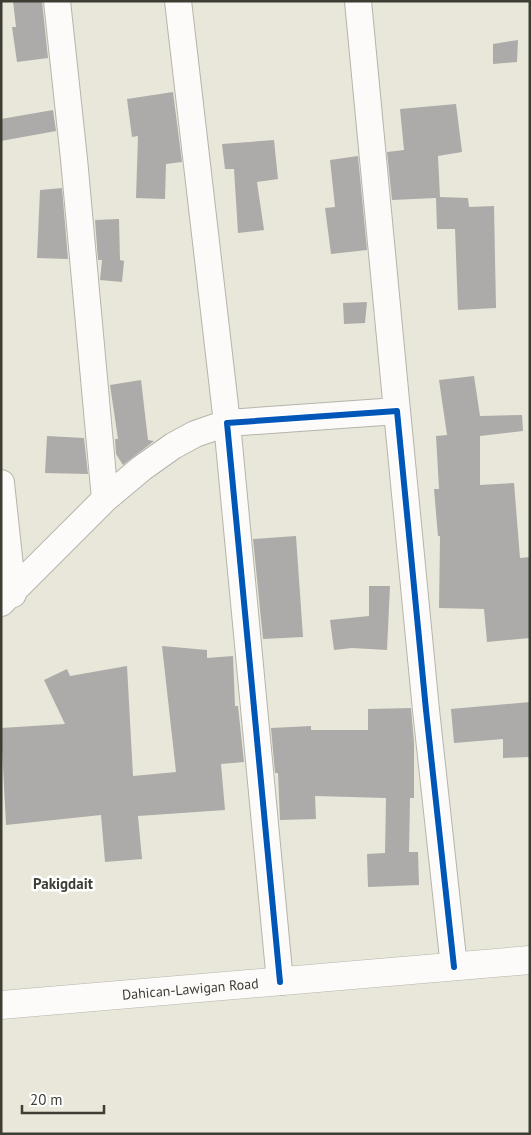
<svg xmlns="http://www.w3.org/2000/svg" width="531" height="1135" font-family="'PT Sans',sans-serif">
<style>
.building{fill:#acaba9}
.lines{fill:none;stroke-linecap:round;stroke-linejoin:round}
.street-casing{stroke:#b5b4aa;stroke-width:28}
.secondary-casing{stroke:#b5b4aa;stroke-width:29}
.street{stroke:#fcfbf9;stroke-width:26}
.secondary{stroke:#fcfbf9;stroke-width:28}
.cycleway-casing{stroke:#fff;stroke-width:9}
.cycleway{stroke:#0057b8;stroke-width:6}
.labels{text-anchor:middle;stroke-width:5;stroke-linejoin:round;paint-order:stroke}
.street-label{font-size:14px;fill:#3d3d33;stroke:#fff}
.neighbourhood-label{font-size:15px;font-weight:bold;fill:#3d3d33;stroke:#fff}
</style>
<rect width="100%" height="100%" fill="#e8e7da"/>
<path class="building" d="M13,1H42L48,58L17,62L12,27H16Z
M518,40L517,62L493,64V44Z
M173,92L182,162L166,164L165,199L136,198L138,136L132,137L127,99Z
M456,104L462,152L438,156L440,197L468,198L469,207L494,206L496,308L458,310L455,229H437L436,198L392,200L387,152L404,150L400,109Z
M53,110L56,131L1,141V119Z
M274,140L278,179L257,182L264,230L238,233L234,169H225L222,144Z
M358,156L367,250L331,254L325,208L335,207L330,160Z
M62,188L68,259L37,258L40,190Z
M119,219L120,260L124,261L122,282L100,280L102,260H98L95,220Z
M367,302L365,323L344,324L343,303Z
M474,376L480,416L522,415L523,431L480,436V485L514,483L520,558L530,557V638L487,642L484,609L439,608L440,536H438L434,489H439L436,436L447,435L439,380Z
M141,380L148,440L154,441L123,465L116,454L115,439H118L110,385Z
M47,436L84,438L88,474L45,473Z
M296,536L303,637L263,639L253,539Z
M369,586H390L387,650L352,648L334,650L330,620L369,616Z
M162,646L207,650V658L233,656L235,706H238L244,762L221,764L225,810L138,816L142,859L105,862L101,815L6,825L1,728L65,724L44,680L67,669L70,676L127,666L133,776L176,772Z
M530,702V757L503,758V739L454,743L451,709Z
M411,708L414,743V798H410L409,852H418L419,885L368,887L367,854L385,853L386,798L315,796L316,819L280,820L278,773H275L271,728L311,726V730H368V709Z"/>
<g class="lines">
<g class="street-casing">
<path id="street" d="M57,1L74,159L105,499
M358,1L397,411
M1,483L13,594
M1,603L105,499L142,468L173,446L195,434L227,423L178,1
M280,982L227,423L397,411L426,710L454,967"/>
</g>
<g class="secondary-casing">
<g id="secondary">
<path id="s1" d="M1,1005L530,960"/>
</g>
</g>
<use href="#street" class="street"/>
<use href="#secondary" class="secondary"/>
<g class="cycleway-casing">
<path id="cycleway" d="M280,982L227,423L397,411L426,710L454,967"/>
</g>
<use href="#cycleway" class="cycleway"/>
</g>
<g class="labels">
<g class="street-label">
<text dy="5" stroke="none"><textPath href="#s1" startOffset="190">Dahican-Lawigan Road</textPath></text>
</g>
<g class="neighbourhood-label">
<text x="63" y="889">Pakigdait</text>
</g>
</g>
<rect width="531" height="1135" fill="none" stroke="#3d3d33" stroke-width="5"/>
<path d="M22 1105v8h82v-8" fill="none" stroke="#3d3d33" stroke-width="2.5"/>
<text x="30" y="1105" font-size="15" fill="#3d3d33" stroke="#ffffff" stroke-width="4" paint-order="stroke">20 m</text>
</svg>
